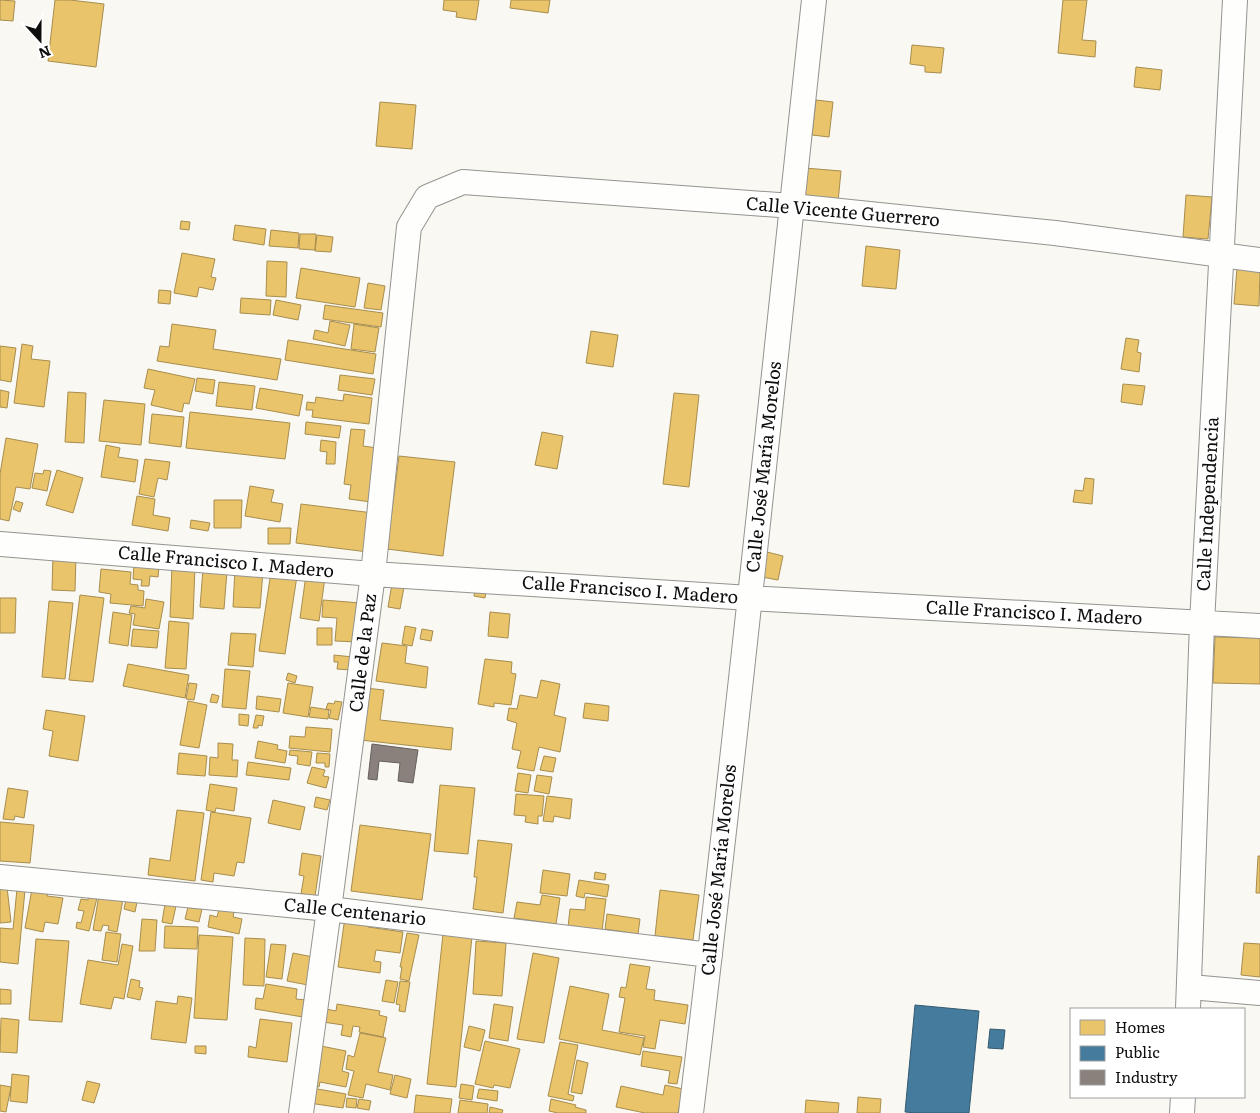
<svg xmlns="http://www.w3.org/2000/svg" width="1260" height="1113" font-family="Literata,serif">
<style>
.homes{fill:#e9c46a;stroke:#a78d4e}
.public{fill:#457b9d;stroke:#345a72}
.industry{fill:#8a817c;stroke:#645e5b}
.lines{fill:none;stroke-linecap:round;stroke-linejoin:round}
.street-casing{stroke:#949390;stroke-width:26}
.street{stroke:#fefefd;stroke-width:24}
.labels{text-anchor:middle;stroke-width:5;stroke-linejoin:round;paint-order:stroke}
.street-label{font-size:18px;fill:#0d0d0d;stroke:#fff}
</style>
<rect width="100%" height="100%" fill="#faf8f2"/>
<path class="homes" d="M0,0L15,1L13,21L0,20Z
M55,0H70L104,4L96,67L48,61Z
M444,0H479L476,20L456,17L457,12L443,10Z
M511,0H550L548,13L510,8Z
M1063,0H1087L1082,40L1096,41L1095,57L1058,53Z
M912,45L944,48L941,73L925,72V66L910,64Z
M1136,67L1162,70L1160,90L1134,87Z
M816,100L833,102L829,137L812,135Z
M380,102L416,105L412,149L376,146Z
M805,168L841,171L838,202L802,199Z
M1186,195L1212,197L1208,239L1183,237Z
M181,221L190,222L189,230L180,229Z
M235,225L266,229L264,245L233,240Z
M271,230L299,233L298,248L269,246Z
M300,234H316L315,250L299,249Z
M317,235L333,237L331,252L315,251Z
M866,246L900,250L896,289L862,286Z
M182,253L215,259L211,277L216,278L213,290L199,287L197,297L174,293Z
M267,261L287,262L286,297L266,296Z
M301,268L360,278L355,307L296,298Z
M1237,268L1260,270L1259,306L1234,304Z
M368,283L385,286L381,310L364,308Z
M159,290L171,291L170,304L158,303Z
M241,298L271,300L270,315L240,313Z
M276,300L301,305L298,320L273,315Z
M325,305L383,313L381,327L323,319Z
M330,321L350,325L345,346L313,339L315,330L328,333Z
M172,324L216,330L213,349L281,359L277,380L157,361L160,346L169,347Z
M354,324L379,328L375,352L351,349Z
M591,331L618,335L613,367L586,363Z
M1126,338L1139,340L1137,352L1141,353L1139,372L1121,369Z
M288,340L376,354L373,374L285,360Z
M22,344L33,346L31,359L50,361L44,407L14,403Z
M0,346L16,348L11,382L0,380Z
M148,369L195,379L189,404L184,403L182,412L151,405L155,390L144,388Z
M340,375L375,379L372,395L338,390Z
M197,378L215,380L213,394L195,391Z
M219,382L255,386L252,410L216,406Z
M1123,384L1145,386L1142,405L1121,402Z
M260,388L303,395L299,416L256,408Z
M0,390L9,392L7,408L0,407Z
M68,392L86,393L84,443L65,442Z
M674,393L699,395L689,487L663,484Z
M344,394L372,398L369,424L312,417L313,410H306L307,402L315,403L316,397L343,401Z
M104,400L145,404L141,445L99,441Z
M190,412L290,423L285,459L186,448Z
M152,414L184,417L181,447L149,443Z
M306,422L341,426L339,438L305,434Z
M351,429L365,430L363,446L377,448L371,502L349,499L351,485L344,484Z
M542,432L563,436L557,469L535,465Z
M6,438L38,444L30,489L16,487L9,521L0,519V474Z
M321,440L336,442L335,464H326L327,452L320,451Z
M106,445L120,448L118,457L138,460L135,482L101,477Z
M399,456L455,462L443,556L387,549Z
M145,459L170,462L167,480L158,478L154,497L139,494Z
M44,470L51,471L47,491L32,488L35,473L43,474Z
M57,470L83,478L73,513L46,505Z
M1085,478L1094,479L1092,504L1073,502L1075,490L1083,491Z
M250,486L274,490L271,502L283,504L280,522L245,516Z
M137,496L155,499L153,515L170,518L168,531L132,525Z
M214,500H242L241,528H214Z
M16,501L23,503L20,512L13,509Z
M301,504L373,513L368,552L296,543Z
M191,520L210,523L208,531L190,528Z
M268,528H291L290,544H268Z
M767,552L783,556L778,580L762,577Z
M53,554L76,555L75,591L52,590Z
M134,564L159,567L158,577L150,576L149,586H141L142,580L133,579Z
M172,565L195,566L193,619L170,617Z
M101,569L131,572L130,584L138,585V590L144,591L143,606L110,603L111,594L99,592Z
M203,569L227,571L224,609L200,607Z
M235,569L263,571L260,608L233,607Z
M271,572L297,576L285,654L259,651Z
M306,575L325,577L319,621L300,618Z
M392,584L404,587L400,609L388,607Z
M475,589L486,591L485,598L474,596Z
M80,595L104,598L93,682L69,680Z
M0,598H16L15,633H0Z
M146,599L164,602L159,629L133,625L135,614L129,613L131,606L145,608Z
M323,600L361,603L358,642L335,641L337,618L322,617Z
M49,601L73,603L65,679L42,677Z
M113,612L132,615L128,646L109,643Z
M490,612L510,614L508,638L488,636Z
M169,621L189,623L186,669L165,668Z
M405,626L416,628L412,646L402,644Z
M317,628H332V645H317Z
M133,629L159,631L157,648L131,646Z
M422,629L433,631L431,641L420,639Z
M231,633L256,634L253,667L228,665Z
M1215,637L1260,638V684L1213,683Z
M382,643L407,646L405,663L428,667L426,688L376,681Z
M334,655L353,657L351,670L337,669L338,662H334Z
M485,659L512,662L511,673L516,674L511,705L494,703V707L478,704Z
M128,664L189,675L185,698L123,686Z
M225,669L250,671L246,709L222,707Z
M288,673L297,676L295,683L286,680Z
M541,680L560,684L554,715L566,718L560,752L539,747L534,771L517,768L521,751L512,749L517,723L507,720L509,708L517,709L520,695L537,698Z
M189,683L197,684L194,700L186,699Z
M288,683L313,687L308,717L283,713Z
M365,688L384,690L380,720L453,728L451,750L360,740Z
M212,694L219,696L217,703L210,702Z
M257,696L281,699L279,712L256,709Z
M188,701L207,705L199,748L180,745Z
M335,701L342,702L338,720L329,718L331,710L326,709L328,703L334,704Z
M585,703L609,706L608,721L583,718Z
M311,707L329,710L328,719L309,717Z
M46,710L85,716L78,761L49,756L53,731L43,729Z
M239,714L249,715L248,726L239,725Z
M256,715L264,716L262,726L258,725V728H253Z
M306,727L332,729L330,752L289,748L290,736L305,737Z
M258,741L278,745L277,749L287,751L285,763L255,758Z
M218,743L233,744L232,760H238L237,777L209,775L210,757L218,758Z
M290,750L312,752L310,766L297,764L298,756L289,755Z
M179,753L207,756L205,776L177,774Z
M317,753L330,754L329,767H325V763H316Z
M544,756L556,758L553,772L540,770Z
M248,762L291,768L289,780L246,775Z
M312,767L325,770L323,776L329,777L326,788L307,783Z
M518,773L531,775L528,793L515,791Z
M537,775L552,777L549,794L534,791Z
M210,784L237,788L234,811L216,808L215,812L206,810Z
M440,785L475,788L468,854L434,851Z
M8,788L28,791L24,818L15,816L14,820L3,819Z
M516,794L544,796L542,816H538V824L525,822L526,816L514,815Z
M547,796L572,799L570,819L554,816L553,822L543,821Z
M316,797L330,800L327,810L314,807Z
M273,800L305,807L300,830L268,823Z
M177,810L204,813L195,881L148,875L150,858L170,861Z
M211,812L251,818L244,863L237,862L234,876L214,873L213,882L201,880Z
M0,822L34,825L30,863L0,861Z
M360,825L431,834L422,900L351,891Z
M478,840L512,844L503,913L473,909L477,877H474Z
M302,853L321,856L315,896L301,894L304,876L299,875Z
M1258,856H1260V893H1256Z
M543,870L570,874L567,896L540,893Z
M595,872L606,874L605,880L594,879Z
M579,880L609,885L607,897L585,893L584,898L576,896Z
M7,887L11,922L0,923V888Z
M17,889L25,890L18,964L0,962V928L13,929Z
M32,889L48,892L47,896L63,898L58,924L45,922L43,932L25,928Z
M660,890L699,895L693,940L655,936Z
M89,895L97,898L89,931L76,928L77,922L81,923L84,911L78,910L81,899L88,900Z
M99,895L123,899L117,932L108,930L109,926L103,925L101,931L93,930Z
M127,895L138,897L135,912L124,909Z
M542,895L560,898L556,924L514,918L517,902L540,905Z
M586,897L606,899L602,931L568,927L570,909L585,910Z
M165,904L176,906L172,924L162,922Z
M193,905L198,906L197,908L202,909L199,922L185,919L188,907L192,908Z
M219,909L234,912L233,917L242,919L239,934L208,927L210,915L217,917Z
M607,914L640,919L638,934L605,929Z
M345,917L369,921L368,927L403,932L400,953L376,950L374,961L381,962L380,973L338,967Z
M142,919L157,920L155,951H139Z
M165,926L198,927L197,949L164,948Z
M106,932L121,934L117,962L102,960Z
M407,933L419,935L409,981L400,979L402,967H400Z
M443,934L472,937L456,1087L427,1084Z
M199,935L233,937L227,1020L194,1018Z
M245,938L265,939L264,986L243,985Z
M36,939L69,941L62,1022L29,1020Z
M476,941L506,943L502,996L473,994Z
M1244,943L1260,944V977L1241,975Z
M122,944L133,946L124,999L114,997L111,1009L80,1004L88,960L118,965Z
M271,944L286,945L282,979L266,977Z
M293,953L313,957L308,985L287,981Z
M533,953L559,958L544,1043L517,1039Z
M630,964L650,967L646,989L655,990L654,1000L688,1005L685,1024L660,1020L655,1049L643,1047L645,1036L619,1032L625,998L619,997L621,987L626,988Z
M131,979L140,981L139,987L143,988L140,1000L127,997Z
M386,980L398,982L394,1003L382,1001Z
M400,981L410,982L405,1012L399,1011L400,1005L396,1004Z
M266,984L297,989L296,999L306,1000L303,1017L255,1009L256,998L263,999Z
M570,986L609,994L602,1030L644,1038L640,1055L559,1039Z
M0,989L11,990V1004H0Z
M178,996L192,998L186,1043L151,1039L156,1001L177,1004Z
M337,1004L380,1011L379,1015L387,1017L383,1037L359,1032L360,1027L353,1026L351,1037L341,1035L343,1025L323,1022L326,1009L336,1011Z
M494,1004L513,1007L508,1041L489,1038Z
M1,1018L19,1020L17,1053L0,1052Z
M260,1019L292,1023L287,1062L248,1057L249,1046L256,1048Z
M469,1026L485,1030L480,1051L464,1047Z
M360,1033L386,1038L378,1072L393,1075L390,1090L366,1084L363,1098L348,1095L354,1071L346,1069L348,1055L354,1057Z
M485,1041L520,1049L510,1088L494,1085L493,1088L475,1084Z
M560,1042L578,1045L568,1094L574,1096L573,1101L548,1096Z
M316,1045L346,1051L342,1071L349,1073L346,1087L320,1082L319,1087L308,1085Z
M195,1046H206V1054L195,1053Z
M643,1051L682,1057L677,1084L668,1083L670,1071L641,1066Z
M577,1060L588,1063L582,1094L571,1092Z
M12,1074L29,1076L27,1103L10,1101Z
M395,1075L411,1079L407,1098L390,1094Z
M87,1081L100,1084L94,1103L82,1100Z
M461,1084L474,1086L472,1100L459,1098Z
M0,1085L11,1087L6,1112L0,1111Z
M665,1085L683,1089L678,1113H645L616,1107L621,1086L663,1095Z
M312,1088L346,1094L343,1108L309,1103Z
M479,1089L498,1091L497,1101L477,1098Z
M416,1095L452,1099L450,1113H414Z
M858,1097L881,1099L880,1113H857Z
M347,1098L357,1099L356,1108L346,1107Z
M359,1099L371,1101L369,1110L357,1108Z
M551,1099L576,1105L575,1107L586,1110V1113H558L549,1111Z
M460,1100L488,1104L487,1113H458Z
M806,1100L839,1103L838,1113H805Z
M490,1107L503,1110L502,1113H489Z"/>
<path class="public" d="M915,1005L979,1011L969,1113H917L905,1112Z
M990,1029L1005,1030L1003,1049L988,1048Z"/>
<path class="industry" d="M372,744L418,750L413,783L398,781L400,763L379,761L377,780L368,779Z"/>
<g class="lines">
<g class="street-casing">
<path id="street" d="M0,544L373,574L750,598L1260,626
M0,877L329,909L710,955
M1190,987L1260,993
M1188,1009L1202,623L1235,0
M301,1113L329,909L373,574L409,227L427,197L463,182L792,206L1055,233L1260,260
M691,1113C736,742 774,371 814,0
M1182,1113L1183,1097"/>
</g>
<use href="#street" class="street"/>
</g>
<g class="labels">
<g class="street-label">
<text transform="translate(843 212) rotate(5)" y="6">Calle Vicente Guerrero</text>
<text transform="translate(764 467) rotate(-84)" y="6">Calle José María Morelos</text>
<text transform="translate(1208 504) rotate(-87)" y="6">Calle Independencia</text>
<text transform="translate(226 562) rotate(5)" y="6">Calle Francisco I. Madero</text>
<text transform="translate(630 590) rotate(4)" y="6">Calle Francisco I. Madero</text>
<text transform="translate(1034 613) rotate(3)" y="6">Calle Francisco I. Madero</text>
<text transform="translate(363 653) rotate(-83)" y="6">Calle de la Paz</text>
<text transform="translate(719 870) rotate(-84)" y="6">Calle José María Morelos</text>
<text transform="translate(355 912) rotate(6)" y="6">Calle Centenario</text>
</g>
</g>
<rect x="1070" y="1008" width="175" height="90" fill="#ffffff" stroke="#9e9e9e"/>
<rect x="1080" y="1020" width="25" height="15" fill="#e9c46a" stroke="#9e9e9e"/>
<text x="1115" y="1033" font-size="15" fill="#0d0d0d">Homes</text>
<rect x="1080" y="1046" width="25" height="15" fill="#457b9d" stroke="#9e9e9e"/>
<text x="1115" y="1058" font-size="15" fill="#0d0d0d">Public</text>
<rect x="1080" y="1070" width="25" height="15" fill="#8a817c" stroke="#9e9e9e"/>
<text x="1115" y="1083" font-size="15" fill="#0d0d0d">Industry</text>
<g transform="translate(40 40) rotate(159)" stroke="#ffffff" stroke-width="4" paint-order="stroke">
<path d="M0-4L9 19L0 12L-9 19Z" fill="#0d0d0d"/>
<text y="-8" font-size="14" font-weight="bold" text-anchor="middle" fill="#0d0d0d">N</text>
</g>
</svg>
